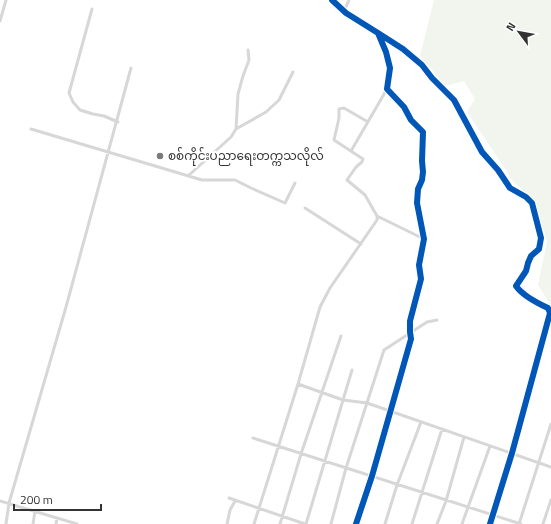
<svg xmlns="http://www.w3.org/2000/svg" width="551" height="524" font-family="'Titillium Web','Noto Sans Myanmar',sans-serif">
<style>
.green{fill:#f1f5ed}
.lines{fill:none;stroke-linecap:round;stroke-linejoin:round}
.minor{stroke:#d7d7d7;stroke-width:3}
.cycleway-casing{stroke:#fff;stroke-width:8}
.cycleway{stroke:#0057b8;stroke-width:6}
.poi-dot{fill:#7a7a7a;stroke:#fff;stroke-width:1.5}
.labels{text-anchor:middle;stroke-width:4;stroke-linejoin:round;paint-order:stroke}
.poi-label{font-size:12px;fill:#333;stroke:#fff;text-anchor:start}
</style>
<rect width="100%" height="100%" fill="#fff"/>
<path class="green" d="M434,0H551V306L538,285L547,242L535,203L510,178L506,170L467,112L475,99L464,81L445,86L420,56Z"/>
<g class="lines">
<path class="minor" d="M332,0L346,13L378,33L386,52L390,68L387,89L404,107L411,120L423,132L422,161L423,172L422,180L418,189L417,203L424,239L419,265L421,279L410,321V332L411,339L372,476L356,524
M92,9L69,93L73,102L80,110L93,114L104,116L118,122
M344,11L349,0
M0,21L6,0
M378,33L403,49L422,65L432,78L454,100L482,152L498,170L510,188L526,197L532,203L541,238L539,249L531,256L528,263L526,271L516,286C523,296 537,303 548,308L550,313L512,453L490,524
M31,129L202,180H235L251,188L285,203L295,183
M236,129L266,112L279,100L293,72
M351,151L387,89
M188,176L231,137L236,129L238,94L243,76L249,60L248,50
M305,208L361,244
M377,216L424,239
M298,384L343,400L367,403L551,467
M253,438L521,524
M229,498L305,524
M0,501L77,524
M6,524L9,503L66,307L131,68
M33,524L35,511
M56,524L57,518
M227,524L230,510L235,501
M254,524L298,384L320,307L330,288L377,220V216L365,195L347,180L356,167L362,162L363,159L334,140L339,118V109L344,108L368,122
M280,524L301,454L341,336
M306,524L352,370
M331,524L346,468L384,350L427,322L437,320
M385,524L397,485L421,422
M412,524L442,429
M437,524L446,501L464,437
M462,524L490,446
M519,524L551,424
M543,524L551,500"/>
<g class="cycleway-casing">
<path id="cycleway" d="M332,0L346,13L378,33L386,52L390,68L387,89L404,107L411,120L423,132L422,161L423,172L422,180L418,189L417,203L424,239L419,265L421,279L410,321V332L411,339L372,476L356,524
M378,33L403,49L422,65L432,78L454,100L482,152L498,170L510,188L526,197L532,203L541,238L539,249L531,256L528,263L526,271L516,286C523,296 537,303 548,308L550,313L512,453L490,524"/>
</g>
<use href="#cycleway" class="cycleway"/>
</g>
<circle class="poi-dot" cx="160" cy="156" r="4"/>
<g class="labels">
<g class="poi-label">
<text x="168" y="160">စစ်ကိုင်းပညာရေးတက္ကသလိုလ်</text>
</g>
</g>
<g transform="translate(519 32) rotate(302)" stroke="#ffffff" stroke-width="3" paint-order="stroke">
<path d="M0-3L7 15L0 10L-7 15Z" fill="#333333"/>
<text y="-6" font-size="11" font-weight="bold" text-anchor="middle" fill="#333333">N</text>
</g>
<path d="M14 504v6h87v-6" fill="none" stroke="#333333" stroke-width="2"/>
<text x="20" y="504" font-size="12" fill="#333333" stroke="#ffffff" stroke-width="3" paint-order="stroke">200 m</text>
</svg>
